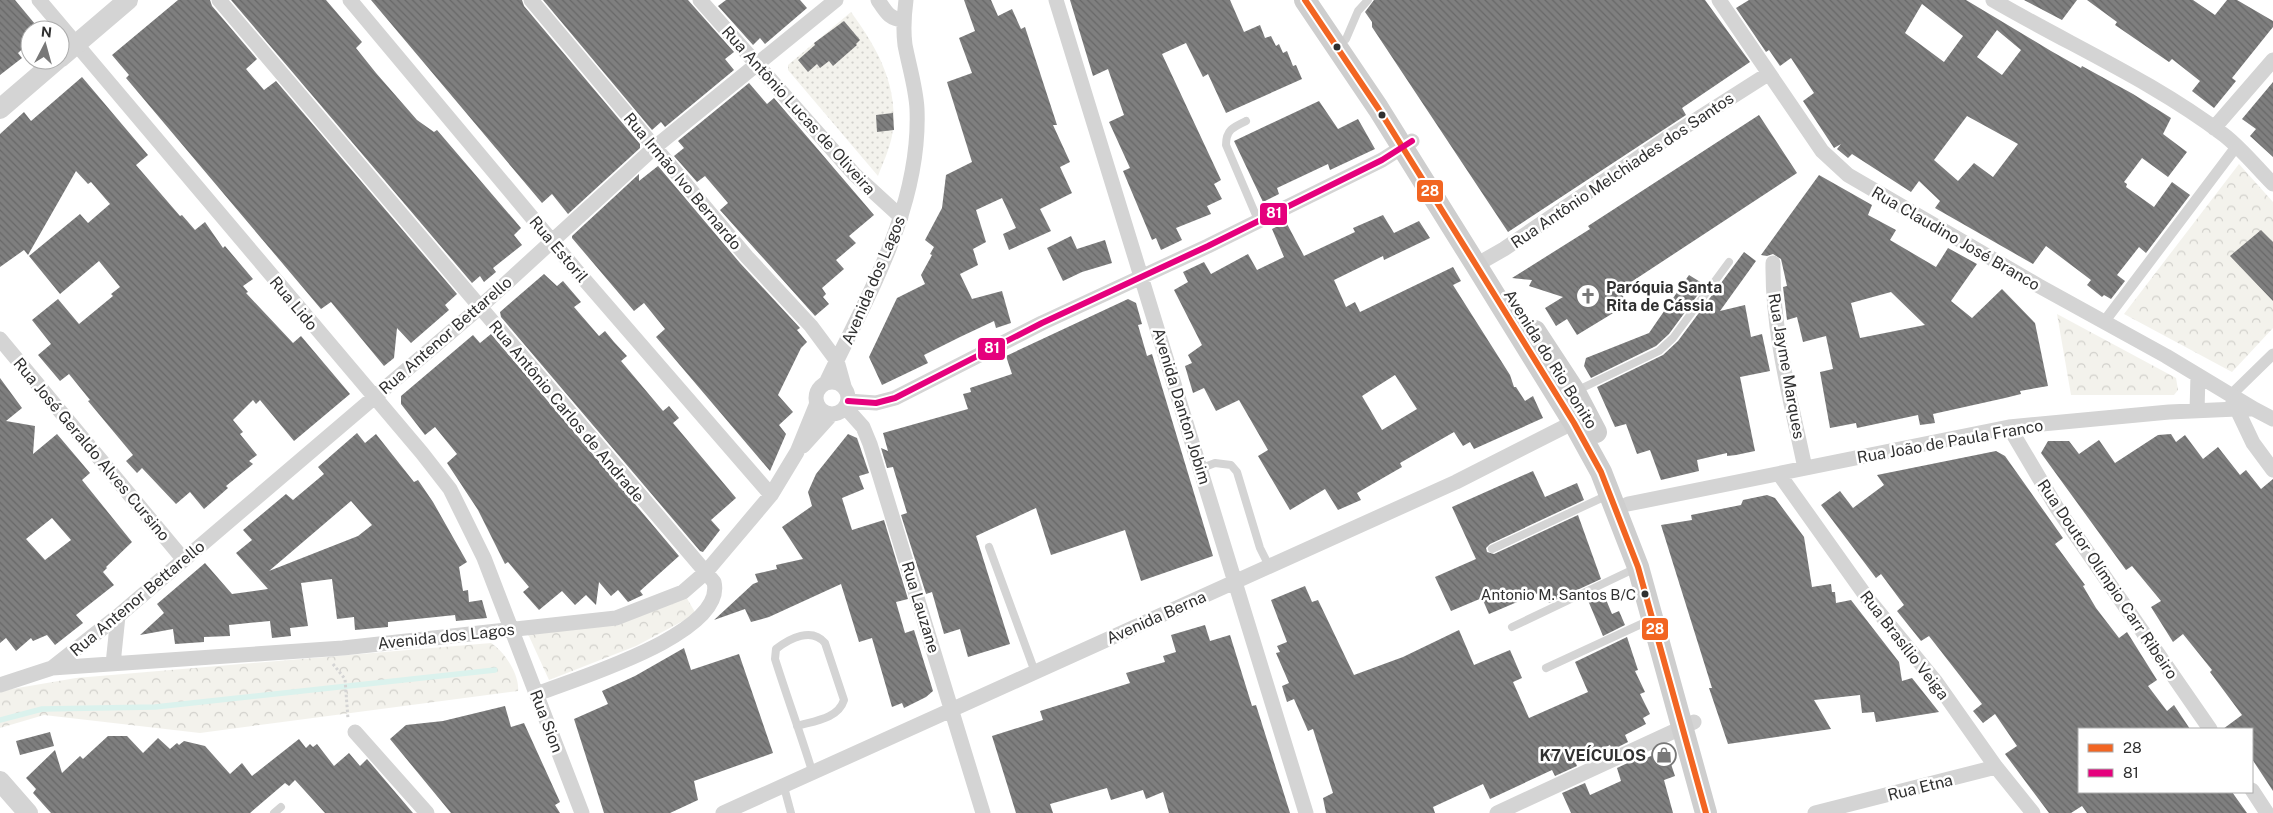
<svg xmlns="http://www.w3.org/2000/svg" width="2273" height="813" font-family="'Public Sans',sans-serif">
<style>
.grass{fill:url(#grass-dots)}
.park{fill:url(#park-crowns)}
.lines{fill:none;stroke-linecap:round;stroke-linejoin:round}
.stream{stroke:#dbf2ed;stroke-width:5.5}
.building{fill:url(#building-back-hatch);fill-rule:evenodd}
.path{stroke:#d4d4d4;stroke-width:3;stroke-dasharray:2.5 2.5;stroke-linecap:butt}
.service{stroke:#d4d4d4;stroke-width:8}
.pedestrian{stroke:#d4d4d4;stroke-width:11}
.minor{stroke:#d4d4d4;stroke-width:15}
.tertiary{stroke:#d4d4d4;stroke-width:20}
.secondary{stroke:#cecece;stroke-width:22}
.bus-1-casing{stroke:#fff;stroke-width:10}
.bus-2-casing{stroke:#fff;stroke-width:10}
.bus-1{stroke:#f26522;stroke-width:6}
.bus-2{stroke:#e5007d;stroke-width:6}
.bus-dot{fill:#303030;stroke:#fff;stroke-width:2}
.labels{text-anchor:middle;stroke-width:5;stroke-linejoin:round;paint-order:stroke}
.bus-label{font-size:15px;fill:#303030;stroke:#fff;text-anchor:end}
.street-label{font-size:16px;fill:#303030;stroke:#fff}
.poi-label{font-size:16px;font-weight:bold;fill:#303030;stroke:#fff;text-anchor:start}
.line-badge{stroke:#fff;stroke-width:2}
.badge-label{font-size:14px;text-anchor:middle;font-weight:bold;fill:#fff}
</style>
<defs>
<pattern id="grass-dots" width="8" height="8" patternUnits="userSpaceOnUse" patternTransform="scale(1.25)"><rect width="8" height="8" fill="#f3f2ec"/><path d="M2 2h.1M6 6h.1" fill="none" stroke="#d1d0cb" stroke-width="1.8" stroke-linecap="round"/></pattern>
<pattern id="park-crowns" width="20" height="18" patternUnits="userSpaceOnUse" patternTransform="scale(1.25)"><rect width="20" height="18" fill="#f3f2ec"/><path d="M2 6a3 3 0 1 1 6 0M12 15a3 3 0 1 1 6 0" fill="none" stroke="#d1d0cb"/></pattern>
<pattern id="building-back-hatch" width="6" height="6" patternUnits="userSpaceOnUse" patternTransform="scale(1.25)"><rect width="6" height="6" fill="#7f7f7f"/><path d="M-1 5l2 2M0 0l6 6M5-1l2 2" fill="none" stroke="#686868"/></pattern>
</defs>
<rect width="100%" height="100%" fill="#fff"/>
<path class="grass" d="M851,12C878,49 900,88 892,136C889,150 883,163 878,176L788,70V65Z"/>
<path class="park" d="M2239,164L2273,202V328L2232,372L2124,314Z
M2057,314L2176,378L2178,390L2174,395H2071Z
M685,595L696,614L636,646L549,680L528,634Z
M491,643C504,651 520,675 518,691L200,733L44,715L0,728V691L76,678Z"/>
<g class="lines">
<path class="stream" d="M0,720L42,709L155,707L495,670"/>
</g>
<path class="building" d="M0,0H15L40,30H30V42L18,53L22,58L0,75Z
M178,0H210L212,6L257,59L246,69L264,90L276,81L457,294L445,305L449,310L411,343L397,328L394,358L384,366L331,302L321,309L126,78L129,75L112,55Z
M231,0H326L362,42L356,48L376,73L417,120L434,132L437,130L521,228L514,235L522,245L493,268L496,272L484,282L480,276L472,283Z
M371,0H522L524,6L640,144V148L568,214L552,194L542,203Z
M543,0H688L734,52L725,59L734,70L665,127L661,122L652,130Z
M726,0H800L807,8L765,44L760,38L753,45L718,6Z
M964,0H991L998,16L1012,9L1021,29L1025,27L1057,125H1053L1070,162L1060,167L1072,193L1040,209L1051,231L1009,250L1003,234L1016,228L1002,198L976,210L986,242L973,249L978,265L960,274L972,299L1002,291L1011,323L996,328L994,321L960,337L924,355L928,363L882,385L869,357L897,298L925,284L921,275L932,255L930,254L934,247L925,240L942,208L946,175L972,162L947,82L972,73L959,38L975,31Z
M1070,0H1230L1244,32L1260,25L1265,38L1271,36L1276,46L1279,44L1283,53L1287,51L1293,66L1296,65L1302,79L1226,113L1208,74L1203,77L1186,43L1162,54L1221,180L1214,184L1222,199L1207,206L1211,214L1176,228L1182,240L1161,250L1156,238L1152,240L1123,171L1130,168L1109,122L1124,115L1108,69L1093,76Z
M1374,0H1705L1750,62L1682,108L1686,115L1508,232L1372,27V22L1365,12Z
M1749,0H1966L2051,51L2081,68L2082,66L2133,94L2171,118L2163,134L2187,152L2168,177L2142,158L2124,182L2127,184L2126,187L2154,207L2172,182L2190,195L2146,253L2139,247L2117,275L2125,281L2111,299L2104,295L2102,297L2087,285L2091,280L2046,246L2033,264L1935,208L1940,201L1919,181L1911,192L1852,154L1848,158L1837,149L1841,144L1834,148L1803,101L1814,93L1791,58L1780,66L1769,50L1766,52L1736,8ZM1922,4L1963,36L1944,62L1905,33ZM1997,30L2021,50L2002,75L1977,57ZM1967,116L2018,144L1993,177L1974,163L1958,181L1934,160Z
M2024,0H2077L2062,20Z
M2087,0H2193L2215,15L2227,0H2237L2273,21V27L2232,78L2236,81L2214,108L2192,91L2200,81L2172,59L2169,62L2115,25L2117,22Z
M844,21L860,40L856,44L857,45L833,66L829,61L820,68L817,64L808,72L798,60L815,45L814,43Z
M82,77L148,155L136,165L180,216L182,215L195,230L205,222L223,248L225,246L253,279L243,286L248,292L246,293L293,343L301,336L350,394L294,441L260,400L256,404L253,400L233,420L243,432L240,434L257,455L249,461L253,464L226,486L228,488L204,509L190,492L176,504L142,468L137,473L126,461L133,455L88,401L90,400L69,374L60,381L38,355L51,344L32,320L58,299L79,324L113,296L111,294L120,287L99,261L60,294L29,256L80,214L88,223L110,204L91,182L88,184L76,171L28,255L24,250L0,267V134L24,112L31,121Z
M2273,82V157L2250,136L2256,129L2242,119Z
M749,83L767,104L774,98L874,215L849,236L856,243L836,260L844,269L822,288L826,294L823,297L829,304L815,316L720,210L728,203L705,176L697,182L674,156L684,148L678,141Z
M1319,101L1338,129L1358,119L1375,149L1330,170L1328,164L1277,188L1279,194L1263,202L1234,141Z
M893,113L894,130L877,132L876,115Z
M1759,115L1797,173L1619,290L1628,304L1577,335L1567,319L1556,326L1545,308L1563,297L1529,286L1532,280L1512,278L1590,229L1588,226Z
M658,166L740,263L800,328L797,330L807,342L801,348L778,395L793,412L779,425L786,434L770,471L656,337L665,329L644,303L634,311L572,238V236L639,174V181Z
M1819,175L1872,205L1868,215L1896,230L1890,240L1936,267L1948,248L1977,264L1951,301L1972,318L2002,289L2035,323L2048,386L2020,391L2021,394L2005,398L1933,414L1935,423L1920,425L1918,415L1857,428L1856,423L1830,428L1820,372L1833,369L1826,336L1803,342L1797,317L1787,320L1783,287L1787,286L1781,259L1773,254L1767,256L1761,255ZM1891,292L1925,325L1860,338L1851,303Z
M1383,215L1394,233L1419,221L1430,238L1384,260L1383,256L1334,280L1346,307L1355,302L1360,312L1453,267L1461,281L1453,285L1510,375L1514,387H1516L1525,401L1533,396L1543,418L1474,449L1470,442L1463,446L1454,432L1400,463L1402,467L1357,493L1361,500L1338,510L1325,489L1290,510L1258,456L1268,450L1239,400L1216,411L1204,388L1193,393L1185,366L1192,363L1188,355L1202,345L1174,290L1188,282L1183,272L1204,262L1211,274L1248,254L1257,270L1284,257L1272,229L1286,222L1304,256L1355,232L1353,228ZM1395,375L1417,409L1382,430L1362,396Z
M2261,230L2273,242V301L2230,256Z
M1071,236L1077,249L1105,240L1112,263L1082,272L1063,281L1047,248Z
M1744,252L1756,261L1720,311L1745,305L1751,337L1762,334L1770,371L1740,377L1755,451L1736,455L1727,456V453L1697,460L1699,471L1661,480L1650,450L1637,454L1626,424L1615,427L1597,387L1663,355L1678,341Z
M544,274L557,286L563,281L581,302L574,307L599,336L605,331L614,342L627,356L621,361L663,411L669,406L679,418L673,423L736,498L711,520L720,530L703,552L700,551L501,317L500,312Z
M1689,275L1705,285L1669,334L1656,346L1591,378L1584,366L1586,358L1649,333Z
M1128,299L1136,303L1142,324L1138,325L1147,356L1152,354L1213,556L1141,581L1125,530L1051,555L1036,508L976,536L1010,644L968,657L960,629L944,634L932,592L926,594L901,515L907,513L893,467L887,468L881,448L888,451L883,433L968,409L963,394L971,392L970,388L1012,374L1006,356Z
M491,334L679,556L640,591L643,595L628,602L618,590L611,596L599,582L596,605L586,595L575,605L562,591L539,610L523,592L529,587L508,562L505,564L478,510L447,463L457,454L435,427L425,435L401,404V396L473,335L480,343Z
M0,378L22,408L6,421L35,426L33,454L57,434L90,473L82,480L132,542L106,567L107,568L103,572L114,585L76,615L83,623L55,645L47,635L33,641L31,638L16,651L6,638L0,643ZM52,518L71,540L45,560L26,539Z
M357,433L365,443L376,434L414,482L418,480L433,502L467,562L459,567L463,591L468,590L469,602L482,600L487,618L456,621L455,615L388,622V627L355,630L354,617L337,619L332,579L301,583L308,626L290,628L291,636L272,638L270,621L229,625L230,636L204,637V642L175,644L173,629L140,635L164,613L157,604L205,563L232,594L268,589L236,553L252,540L243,530L286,494L293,500L324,474L318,467ZM351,501L372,525L358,536L269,571Z
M848,434L857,438L869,473L859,476L864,489L842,498L852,530L884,520L908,599L896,602L905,633L914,630L933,691L926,697L904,708L902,703L892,707L872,638L859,642L841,584L769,617L751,622L745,609L714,620L753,584L758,582L755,574L777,569L776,565L803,559L782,527L812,506L808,492L816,474Z
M2171,434L2176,442L2185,435L2203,459L2218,447L2240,475L2246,470L2261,489L2273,479V791L2252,759V729H2223L2242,715L2210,672L2212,670L2183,634L2173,642L2151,607L2161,601L2132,566L2126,570L2041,453L2048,441H2069L2079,454L2099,440L2115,463L2158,435Z
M1996,451L2005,456L2063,538L2055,544L2085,585L2083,586L2096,608L2119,638L2127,632L2157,680L2148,686L2167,711L2174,705L2190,729H2079V792H2232L2247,813H2087L2082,806L2071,813H2049L2005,754L2017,746L1995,714L1983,723L1973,711L1982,704L1929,636L1921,641L1897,611L1904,605L1881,574L1876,578L1821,505L1840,491L1853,508L1884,485L1877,475Z
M1533,471L1545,497L1577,483L1584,500L1490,544L1486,548L1487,552L1494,554L1578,515L1601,579L1549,603L1543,591L1489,614L1482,598L1451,611L1435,577L1476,559L1452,507Z
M1767,495L1775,498L1804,537L1812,587L1831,584L1832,592H1835L1836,603L1851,600L1899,662L1902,681L1912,678L1939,712L1876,722L1874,712L1862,713L1860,695L1814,700L1831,729L1728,744L1709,688H1712L1661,525L1692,520L1691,515L1741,505L1743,500Z
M1305,586L1312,602L1318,600L1354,675L1403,657L1459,630L1474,665L1510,650L1522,678L1513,682L1529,718L1588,692L1575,662L1627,637L1638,670L1635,671L1645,692L1640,694L1650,714L1643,718L1646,724L1625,735L1628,742L1612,750L1610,745L1575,761L1577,766L1555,776L1552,770L1490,799L1483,784L1433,807L1435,813H1326L1323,798L1333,793L1313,729L1308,731L1294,699L1287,702L1282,686L1289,683L1276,653L1280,652L1277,646L1287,642L1271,600Z
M1602,590L1612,614L1619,611L1625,625L1603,636L1587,598Z
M1205,625L1210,641L1230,635L1252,706L1256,705L1290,813H1169L1163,792L1146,799L1143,790L1111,800L1107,788L1050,804L1053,813H1016L992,736L1043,720L1040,711L1130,683L1126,673L1165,662L1163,656L1176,652L1171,635Z
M684,648L691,670L739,654L773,753L694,781L698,800L670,813H604L574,719L608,704L602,691L635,676Z
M505,706L511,727L524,723L560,802L555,805L560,813H451L390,739L406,725L443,721Z
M50,732L54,746L20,755L16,741Z
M108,736H127L143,753L158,738L170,749L177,743L179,745L184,741L205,746L230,774L242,763L252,776L299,739L306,748L310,744L313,747L317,744L334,766L349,753L360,766L367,759L413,813H325L295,780L289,786L285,783L250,813H51L33,793L36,789L26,778L55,750L62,773L80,756L83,759Z
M1666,749L1675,776L1664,780L1673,813H1571L1562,793L1585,783L1590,795L1621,781L1617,768L1636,759L1638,762Z"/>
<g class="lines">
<path class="path" d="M333,664L345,679L348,719"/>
<path class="service" d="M1346,39L1358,11L1368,0
M1246,121C1233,127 1226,130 1226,145L1258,220
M1576,391L1659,351L1673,338L1729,262
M1202,468L1215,463L1231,465L1237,472L1260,548L1269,566
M989,547L1035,672
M1492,549L1608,495
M1512,627L1636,568
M1546,668L1650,620
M797,726C814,721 838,719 844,700L825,643C812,627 790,638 776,649L775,659C787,697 801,735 813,774
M784,787L791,813
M274,813L281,807"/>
<path class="pedestrian" d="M2104,322L2236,147
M2231,395L2273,354"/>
<path class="minor" d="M39,0L422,453L450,489L484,558L582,813
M219,0L714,582C727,634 574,679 537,694
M350,0L576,270L771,495
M531,0L747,257L811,326L837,361L844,386
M700,0L854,174L901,217
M878,0C886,12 889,19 904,20
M1056,0C1138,271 1225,541 1306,813
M1719,0L1822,151L1848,175L2039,286L2166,356L2254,409
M1993,0C2070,45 2153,81 2224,135C2242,149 2257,168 2273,184
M2214,128L2273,60
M1773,263C1772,332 1791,401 1805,468
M1476,265L1504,249L1669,137L1768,74
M0,339L184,560
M816 398a16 16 0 1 1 32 0a16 16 0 1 1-32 0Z
M826,383C867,296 921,208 917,109C916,88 909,66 905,45C903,30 904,15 906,0
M848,401L876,403L895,398L1042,323L1208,246L1382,160L1412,141
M2233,401L2253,443L2273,470
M846,408L863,427L870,444L983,813
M2197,411L2198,375
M2009,427L2057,508L2210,729
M803,446L832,414
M1779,474L1868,599L1936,682L1996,767L2033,813
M1628,504L2009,427L2169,412L2237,409H2254L2273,419
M113,664L118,616
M52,668L118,616L479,308L655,147L836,0
M0,685L52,668L343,648L616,618L683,592L706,572L771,495L797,452L817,403
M355,732L427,813
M2252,790L2267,813
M723,813L1456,482L1582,418
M1497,813L1694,722
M1815,813L1996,767"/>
<path class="tertiary" d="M60,58L128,0
M0,109L57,60
M0,781L28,813"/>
<path class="secondary" d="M1305,0L1378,108L1476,265L1574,423L1601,472L1638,567L1706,813
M1535,331L1575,392L1596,432"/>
<g class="bus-1-casing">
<path id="bus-1" d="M1305,0L1378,108L1476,265L1574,423L1601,472L1638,567L1706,813"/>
</g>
<g class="bus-2-casing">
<path id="bus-2" d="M848,401L876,403L895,398L1042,323L1208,246L1382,160L1412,141"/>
</g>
<use href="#bus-1" class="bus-1"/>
<use href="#bus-2" class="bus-2"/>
</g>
<defs>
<g id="church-ring" transform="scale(1.25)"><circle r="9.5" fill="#fff" stroke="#787878" stroke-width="1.5"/><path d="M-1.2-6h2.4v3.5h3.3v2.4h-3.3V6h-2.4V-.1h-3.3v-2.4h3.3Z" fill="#787878"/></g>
<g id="shop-ring" transform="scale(1.25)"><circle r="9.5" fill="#fff" stroke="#787878" stroke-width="1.5"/><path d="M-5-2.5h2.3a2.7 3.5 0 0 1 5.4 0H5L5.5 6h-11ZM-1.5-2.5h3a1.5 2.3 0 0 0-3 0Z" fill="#787878"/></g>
</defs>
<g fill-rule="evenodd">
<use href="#church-ring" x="1588" y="296"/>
<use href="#shop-ring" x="1664" y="755"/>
</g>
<g class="bus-dot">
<circle cx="1337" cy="47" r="4.5"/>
<circle cx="1382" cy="115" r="4.5"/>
<circle cx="1645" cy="594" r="4.5"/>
</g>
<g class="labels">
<g class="bus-label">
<text x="1636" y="600">Antonio M. Santos B/C</text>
</g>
<g class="street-label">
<text transform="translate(799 110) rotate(48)" y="6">Rua Antônio Lucas de Oliveira</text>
<text transform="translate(1622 170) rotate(-34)" y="6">Rua Antônio Melchiades dos Santos</text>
<text transform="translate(683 181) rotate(50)" y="6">Rua Irmão Ivo Bernardo</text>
<text transform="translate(1956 238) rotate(30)" y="6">Rua Claudino José Branco</text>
<text transform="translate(559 249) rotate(50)" y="6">Rua Estoril</text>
<text transform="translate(873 280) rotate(-67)" y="6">Avenida dos Lagos</text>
<text transform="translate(294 303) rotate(50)" y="6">Rua Lido</text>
<text transform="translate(445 335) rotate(-41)" y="6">Rua Antenor Bettarello</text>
<text transform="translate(1551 359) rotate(58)" y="6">Avenida do Rio Bonito</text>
<text transform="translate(1787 366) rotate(80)" y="6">Rua Jayme Marques</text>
<text transform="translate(1182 406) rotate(73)" y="6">Avenida Danton Jobim</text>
<text transform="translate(567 411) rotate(50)" y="6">Rua Antônio Carlos de Andrade</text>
<text transform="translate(1950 441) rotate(-10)" y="6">Rua João de Paula Franco</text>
<text transform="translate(92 449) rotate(50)" y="6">Rua José Geraldo Alves Cursino</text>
<text transform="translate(2108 579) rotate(56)" y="6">Rua Doutor Olímpio Carr Ribeiro</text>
<text transform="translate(137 598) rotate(-40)" y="6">Rua Antenor Bettarello</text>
<text transform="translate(921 607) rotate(73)" y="6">Rua Lauzane</text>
<text transform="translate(1156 617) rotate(-24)" y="6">Avenida Berna</text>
<text transform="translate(446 636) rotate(-6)" y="6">Avenida dos Lagos</text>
<text transform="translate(1905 645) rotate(52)" y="6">Rua Brasílio Veiga</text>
<text transform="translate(547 721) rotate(69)" y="6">Rua Sion</text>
<text transform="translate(1920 787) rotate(-14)" y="6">Rua Etna</text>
</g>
<g class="poi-label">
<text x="1606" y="293">Paróquia Santa<tspan x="1606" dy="18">Rita de Cássia</tspan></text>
<text x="1646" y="761" text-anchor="end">K7 VEÍCULOS</text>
</g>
</g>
<g class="line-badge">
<rect x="1416" y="179" width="28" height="24" rx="5" fill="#f26522"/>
<rect x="1259" y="202" width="29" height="24" rx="5" fill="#e5007d"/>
<rect x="977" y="337" width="29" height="24" rx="5" fill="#e5007d"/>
<rect x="1641" y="617" width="28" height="24" rx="5" fill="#f26522"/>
</g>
<g class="badge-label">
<text x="1430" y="196">28</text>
<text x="1274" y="218">81</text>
<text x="992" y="353">81</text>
<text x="1655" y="634">28</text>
</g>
<rect x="2078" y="728" width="175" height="65" fill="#ffffff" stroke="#acacac"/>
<rect x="2088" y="744" width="25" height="8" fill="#f26522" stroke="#acacac"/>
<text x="2123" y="753" font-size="15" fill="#303030">28</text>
<rect x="2088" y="769" width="25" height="8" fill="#e5007d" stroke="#acacac"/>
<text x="2123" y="778" font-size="15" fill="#303030">81</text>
<g transform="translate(45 45) rotate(6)"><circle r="24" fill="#ffffff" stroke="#acacac"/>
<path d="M0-4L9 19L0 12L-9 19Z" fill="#787878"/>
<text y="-8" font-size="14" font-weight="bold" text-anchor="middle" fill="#303030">N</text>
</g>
</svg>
